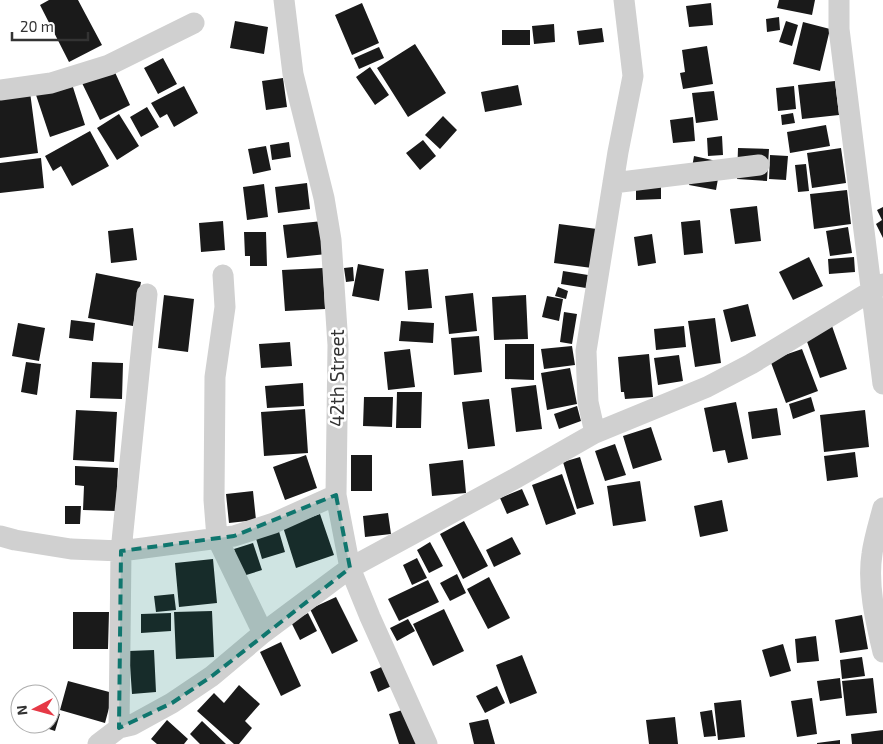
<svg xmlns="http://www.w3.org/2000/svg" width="883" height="744" font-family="'Exo 2',sans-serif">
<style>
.building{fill:#1a1a1a}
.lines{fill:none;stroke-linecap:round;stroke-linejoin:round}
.street{stroke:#d0d0d0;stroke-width:21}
.marked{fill:#0f766e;fill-opacity:0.2;stroke:#0f766e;stroke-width:4;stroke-dasharray:10 6;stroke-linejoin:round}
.labels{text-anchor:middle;stroke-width:5;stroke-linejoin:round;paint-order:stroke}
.street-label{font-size:19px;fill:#333;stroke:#fff}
</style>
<rect width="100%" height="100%" fill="#fff"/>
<path class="building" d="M49,0H78L102,45L69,62L40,5Z
M779,0H815L812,15L777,8Z
M362,3L379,43L352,55L335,15Z
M711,3L713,25L689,27L686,6Z
M779,17L780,30L767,32L766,19Z
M235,21L268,27L264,54L230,48Z
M786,21L798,25L792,46L779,42Z
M803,22L830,29L820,71L793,64Z
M554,24L555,42L534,44L532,26Z
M602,28L604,42L579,45L577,31Z
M502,30H530V45H502Z
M415,44L446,93L408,117L377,68Z
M707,46L713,84L683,89L680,73L685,72L682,50Z
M379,47L384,58L359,69L354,58Z
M163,58L177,84L158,94L144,68Z
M370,67L389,95L375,105L356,77Z
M113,68L130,105L100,120L82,83Z
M283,78L287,107L266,110L262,81Z
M835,81L839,115L802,119L798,85Z
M72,84L85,125L50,137L36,95Z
M518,85L522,105L485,112L481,92Z
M184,86L198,113L174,127L167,114L160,118L151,103Z
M794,86L796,109L778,111L776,88Z
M714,91L718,120L696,123L692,93Z
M30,92L38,153L0,158V96Z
M147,107L159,127L141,137L130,117Z
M793,113L795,123L782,125L781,115Z
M119,114L139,146L117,160L97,128Z
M443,116L457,130L440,149L425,135Z
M693,117L695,141L673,143L670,120Z
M826,125L830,146L790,153L787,132Z
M90,131L109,166L72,186L61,166L53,171L45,156Z
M722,136L723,155L708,156L707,138Z
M423,140L436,156L420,170L406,153Z
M289,142L291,157L272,160L270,145Z
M266,146L271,170L253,174L248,149Z
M738,148L769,149L767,181L737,179Z
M841,148L846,183L812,188L807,153Z
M770,155L788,156L786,180L769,179Z
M694,156L721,162L716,190L689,185Z
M41,158L44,188L0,193V163Z
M806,164L809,191L798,192L795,165Z
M636,171H661V199L636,200Z
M307,183L310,209L278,213L275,187Z
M264,184L268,217L247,220L243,187Z
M847,190L851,224L814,229L810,194Z
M757,206L761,241L735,244L730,209Z
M883,207V238L876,224L882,220L877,210Z
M700,220L703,253L684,255L681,222Z
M223,221L225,250L201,252L199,223Z
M323,221L327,254L287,258L283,225Z
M559,224L597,229L592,268L554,263Z
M848,227L852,253L830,256L826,231Z
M133,228L137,260L111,263L108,231Z
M244,232H266L267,266H250V256H245Z
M652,234L656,263L638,266L634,237Z
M809,257L823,286L793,300L779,272Z
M854,257L855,272L829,274L828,259Z
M358,264L384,269L379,301L352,296Z
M353,267L354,281L346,282L344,268Z
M323,268L325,309L285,311L282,270Z
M428,269L432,308L408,310L405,271Z
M563,271L588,275L586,288L561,284Z
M96,273L141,282L133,326L88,318Z
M558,287L568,291L566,299L555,296Z
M473,293L477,331L449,334L445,296Z
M164,295L194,299L188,352L158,348Z
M526,295L528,339L494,340L492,297Z
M547,296L563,299L559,321L542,317Z
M748,304L756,336L731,342L723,310Z
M564,312L577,314L572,344L560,342Z
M715,318L721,363L695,367L688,321Z
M71,320L95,323L93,341L69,338Z
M401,321L434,323L433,343L399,341Z
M18,323L45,328L39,361L12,356Z
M684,326L686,347L656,350L654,329Z
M832,326L847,369L820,378L805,336Z
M479,336L482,372L454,375L451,338Z
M290,342L292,366L261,368L259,344Z
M505,344H534V380L505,379Z
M572,346L575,365L544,369L541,349Z
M410,349L415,387L388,390L384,352Z
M802,349L818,391L786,403L770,360Z
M649,354L653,397L625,399L624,392H621L618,357Z
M679,355L683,381L658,385L654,358Z
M26,362L41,364L37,395L21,392Z
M92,362L123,363L122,399L90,398Z
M570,368L577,404L547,410L541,373Z
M303,383L304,406L267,408L265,386Z
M536,385L542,429L516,432L511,388Z
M397,392H422L421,428H396Z
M364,397H393L392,427L363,426Z
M811,397L815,411L793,419L789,404Z
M489,399L495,446L468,449L462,402Z
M736,402L748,459L728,463L725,450L713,452L704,408Z
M577,406L581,421L559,429L554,414Z
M777,408L781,435L752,439L748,412Z
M305,409L308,453L264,456L261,412Z
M76,410L117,412L114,462L73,460Z
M865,410L869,447L824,452L820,415Z
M651,427L662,460L633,469L623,436Z
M615,444L626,475L605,481L595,451Z
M855,452L858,477L827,481L824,456Z
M306,455L317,488L285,500L273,467Z
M351,455H372V491H351Z
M580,457L594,504L577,509L563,462Z
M463,460L466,493L432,496L429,464Z
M75,466L118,468L116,511L83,510L84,486L75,485Z
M562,474L576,514L546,525L532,485Z
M640,481L646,521L613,526L607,486Z
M522,489L529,505L507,514L500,498Z
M253,491L256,520L229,523L226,494Z
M722,500L728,531L700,537L694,506Z
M65,506H81L80,524H65Z
M388,513L391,534L365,537L363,516Z
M320,514L334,555L296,568L283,527Z
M464,521L488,566L463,579L440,534Z
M278,528L285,552L262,559L255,535Z
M512,537L521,554L494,567L486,550Z
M430,542L443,566L429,573L417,550Z
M253,543L262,570L243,576L234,549Z
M417,558L427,578L412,585L403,565Z
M213,559L217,603L179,607L175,563Z
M457,574L466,593L450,601L440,583Z
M489,577L510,618L488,629L467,589Z
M428,580L439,602L399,621L388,599Z
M174,594L176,610L156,612L154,596Z
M336,597L358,641L332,654L310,609Z
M444,609L464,651L433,666L413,624Z
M212,611L214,657L176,659L174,612Z
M73,612H109L108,649H73Z
M171,613V631L141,633V614Z
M308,613L317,631L300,640L291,622Z
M862,615L868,649L840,653L835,620Z
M408,619L415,631L397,641L390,628Z
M816,636L819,661L797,663L795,639Z
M281,642L301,686L281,696L260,652Z
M783,644L791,671L770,677L762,650Z
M154,650L156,692L132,694L129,651Z
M522,655L537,693L510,704L496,665Z
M862,657L865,676L842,679L840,660Z
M386,665L394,685L378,692L370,672Z
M840,678L842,698L820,701L817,681Z
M873,678L877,713L846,716L842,681Z
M68,681L113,693L105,723L60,710Z
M239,685L260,704L245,721L252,728L239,744H234L197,711L214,693L224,703Z
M497,686L505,703L485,713L476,696Z
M812,698L817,734L797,737L791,701Z
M741,700L745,737L718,740L714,703Z
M409,708L421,744H399L389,714Z
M712,710L716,736L704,737L700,712Z
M50,711L60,714L55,731L34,724H50Z
M675,717L678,744H649L646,720Z
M488,719L495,744H474L469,723Z
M167,720L188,739L184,744H157L151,739Z
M202,721L226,744H200L190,734Z
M883,730V744H852L851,734Z
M840,740V744H817V743Z"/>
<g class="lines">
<path class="street" d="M284,0L293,74L324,198L331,240L338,345L336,495L350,568L370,617L427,744
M839,0V29L883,384
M0,90L51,83L109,65L194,23
M613,183L759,165
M223,275L225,307L215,377L214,500L217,538L263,633
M595,433L588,402L586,351L618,152L633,76L624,0
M883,508C879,523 874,539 872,554C867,585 876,622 883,652
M0,536L15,540L71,549L121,551L234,536L274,523L336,495
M119,728L121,551L147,294
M98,744L119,728L132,725L172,703L212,676L263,633L350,568L516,478L595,433L707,387L751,364L883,284"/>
</g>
<path class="marked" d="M336,495L350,568L212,676L172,703L119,728L121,551L234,536Z"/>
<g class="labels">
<g class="street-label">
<text transform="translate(337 378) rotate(-90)" y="7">42th Street</text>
</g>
</g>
<g transform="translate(35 709) rotate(264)"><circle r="24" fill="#ffffff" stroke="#adadad"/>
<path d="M0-4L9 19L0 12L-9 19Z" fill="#e63946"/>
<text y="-8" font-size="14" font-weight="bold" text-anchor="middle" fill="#333333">N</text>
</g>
<path d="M12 32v8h76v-8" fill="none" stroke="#333333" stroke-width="2.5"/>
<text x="20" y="32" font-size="15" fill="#333333" stroke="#ffffff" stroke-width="4" paint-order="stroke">20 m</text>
</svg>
